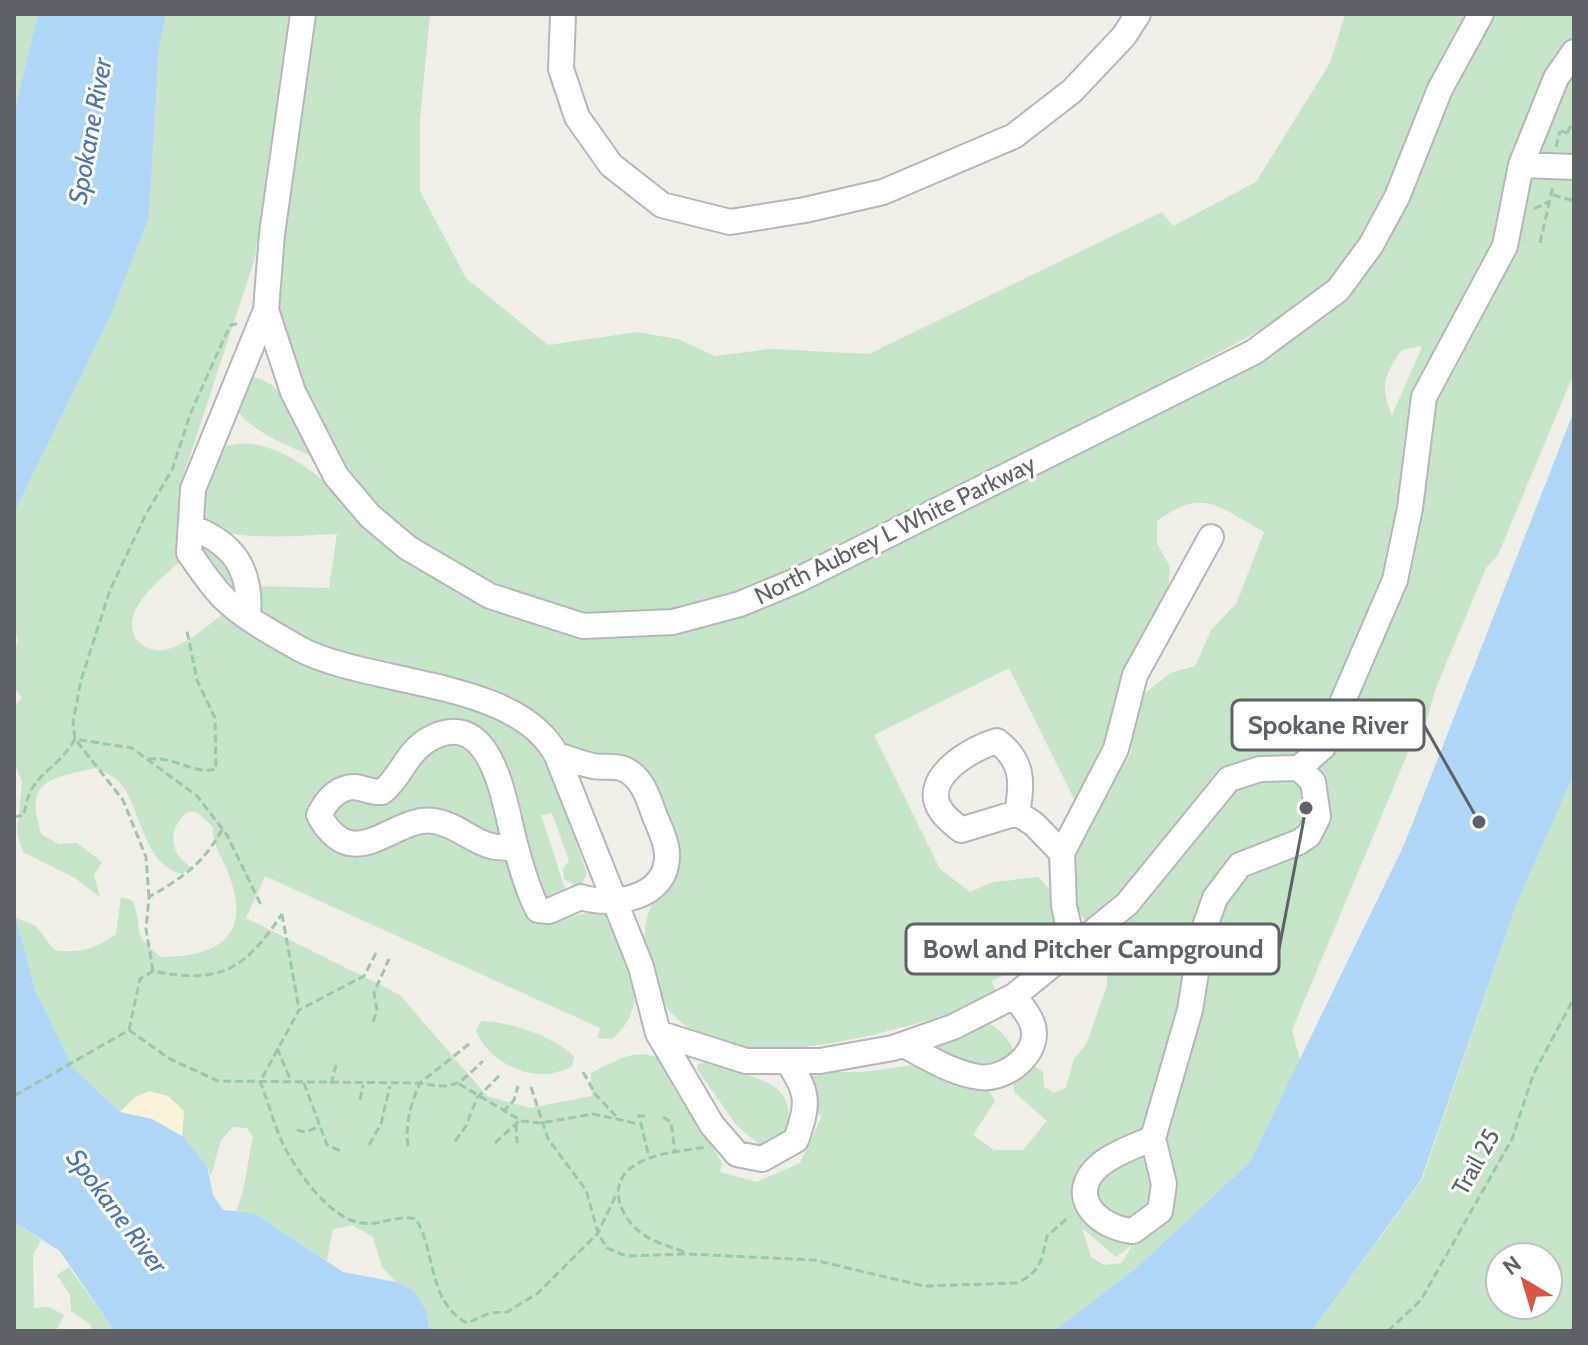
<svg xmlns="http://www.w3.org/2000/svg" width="1588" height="1345" font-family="Cabin,sans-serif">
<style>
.green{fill:#c6e4c7;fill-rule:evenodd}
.sand{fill:#f8f2da}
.water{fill:#afd5f7}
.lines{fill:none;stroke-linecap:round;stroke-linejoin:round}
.minor-casing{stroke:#b4b6ba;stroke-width:28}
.path{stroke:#9fc5ac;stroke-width:3;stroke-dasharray:8 4;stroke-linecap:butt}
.minor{stroke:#fff;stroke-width:24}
.labels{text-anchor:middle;stroke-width:6;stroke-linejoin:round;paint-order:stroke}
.street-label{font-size:24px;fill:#5e6166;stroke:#fff}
.water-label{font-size:26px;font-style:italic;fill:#4c75a9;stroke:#fff}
.leader{fill:none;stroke:#5e6166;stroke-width:3}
.callout-dot{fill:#5e6166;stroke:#fff;stroke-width:3}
.callout{fill:#fff;stroke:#5e6166;stroke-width:3}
.callout-label{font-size:26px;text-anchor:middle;font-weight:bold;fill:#5e6166}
</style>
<rect width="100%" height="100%" fill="#efeee7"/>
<path class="green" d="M14,14H38L14,113Z
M166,14H289L255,258L178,492L184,540L182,560C163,577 111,616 141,644C146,648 157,652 164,650C186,646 209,624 227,611L239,615L293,658L365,684L459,698L513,721L545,750L555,768L563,806L587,874L579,888L564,879L563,869L569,861L552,813L541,815L574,916L601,910L610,917C626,960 655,1002 612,1039L597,1038L600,1028L265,876L246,918L400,995L487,1096L530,1108L592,1096L591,1073C614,1062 635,1047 660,1059L722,1163L720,1172L757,1182L800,1163L822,1116L811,1111L812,1077L823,1072H864L927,1063L954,1075L984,1082L995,1101L973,1135L994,1150H1023L1047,1121L1014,1092L1013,1077L1031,1064L1043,1072L1044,1087L1054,1093L1066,1088L1074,1059L1087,1043L1107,985L1109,931L1151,892L1235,788L1246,761C1190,770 1134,922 1086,922L1077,909L1069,848L1131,753L1133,715L1143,695L1170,673L1195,666L1211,630L1236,604L1264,532C1220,508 1204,486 1157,521V543L1170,567L1168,594L1122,683L1113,735L1076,803L1009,668L874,735L940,869L970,892L993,882L1038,877L1055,895L1058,941L1049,950L992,981L997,996L977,1007C895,1027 728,1091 666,1006C644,977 636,931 655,898C661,887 669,878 675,867C669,838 653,769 620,761C607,757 591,761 577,759L520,704L465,685L367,665L306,644L258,609L256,586L329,588L337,534C308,534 202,548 198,510C196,491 202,459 219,450C282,416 366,526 411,556C450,582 490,606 534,622C603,646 675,628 743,610L1158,408L1297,329L1340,293L1367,264L1388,229L1450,80L1484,14H1574V373L1498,555L1486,568L1436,688L1425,726L1412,743L1292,1030L1300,1060L1250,1162L1136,1268L1054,1331H430L426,1310L414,1291L396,1282L382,1267L373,1237L352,1225L333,1229L327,1261L254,1213L236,1211C246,1189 247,1162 253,1137L247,1128L233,1127L221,1140L211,1176L207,1165L182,1136L184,1111C158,1087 146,1086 120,1112L73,1068L35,990L16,918L36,926L54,950C78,954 96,949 116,934L121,897L132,900C146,932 127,929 161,957C223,957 254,932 226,868C220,853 212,844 213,827L197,812H187C168,829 168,853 191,867L182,874C143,865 142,810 121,784C115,776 103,772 94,768C51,779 22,779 42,835L59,844L77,843L102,862L94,875L100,897L75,878L23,852L17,833L22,782L14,763V706L22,698L14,687V646L18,642L14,623V513L110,317L149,218L159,47ZM1421,346L1422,347L1392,415C1379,389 1385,372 1402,350ZM1082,1228L1116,1257L1132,1245L1122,1263L1104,1265L1091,1257Z
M307,14H430L420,119V191L466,278L548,345L637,332L678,339L715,356L769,349L869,354L1162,212L1173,226L1256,182L1330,63L1345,14H1466L1433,81L1374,223L1325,289L1291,314L909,517L753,589L667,615L596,618L537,605L449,562L415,542L375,507L339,464L299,388L275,301Z
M248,377C286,377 302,430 318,459C288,445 248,432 231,402Z
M199,540L230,556L240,600L196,555Z
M1574,774V1331H1312L1422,1180L1516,905ZM1500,1257H1548V1305H1500Z
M481,1021C510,1022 555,1036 574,1057L572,1066C540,1086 490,1066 476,1031Z
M982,1021C997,1025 1016,1043 1013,1059L980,1073L929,1053L930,1045Z
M706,1062C749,1080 802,1075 786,1137L761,1146L737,1126L697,1069L698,1064Z
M14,1222L41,1240L33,1255L34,1308L49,1307L64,1315L56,1331H14Z
M69,1267L114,1331H92L90,1324L71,1311L70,1295L57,1275Z"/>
<path class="sand" d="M149,1091L168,1096L184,1111L182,1136L152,1119L120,1112L134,1098Z"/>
<path class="water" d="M38,14H166L159,47L149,218L110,317L14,513V113Z
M1574,411V774L1516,905L1421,1180L1312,1331H1054L1136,1268L1250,1162L1404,845Z
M14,890L16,918L35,990L73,1068L120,1112L152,1119L182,1136L207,1165L213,1195L223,1210L254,1213L343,1272L396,1282L414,1291L426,1310L430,1331H114L60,1251L14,1222Z"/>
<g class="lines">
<g class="minor-casing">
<path id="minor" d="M303,14L272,234L266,310L293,392L336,476L370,516L408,548L490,596L583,626L673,622L740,604L798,580L1254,352L1338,290L1371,245L1397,197L1440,89L1481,14
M563,14L561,69L577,117L611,165L662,205L730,222L805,210L883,192L1014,136L1072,91L1124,36L1138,14
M1521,165L1574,167
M266,310L193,489L189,553C201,569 212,588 227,601C246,619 276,635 298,648C368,686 519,679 557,756L641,967L658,1033L712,1125L737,1154L762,1159L796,1140C809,1104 809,1092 787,1061
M191,527C233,543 252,569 248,615
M1017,813C1023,782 1023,761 997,741C972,748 917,779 942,812C947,819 955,825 961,830L1017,813L1034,824L1062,853
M516,848C509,848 499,848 491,846C471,841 456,824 434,821C393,815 354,879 319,815C326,801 337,787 355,787C365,788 371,793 382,792C400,778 406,754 426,741C491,701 504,801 514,840C520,863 527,889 538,910L549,911L581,897C612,907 668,899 667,855C667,841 659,827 654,814C648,797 642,777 624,769C614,765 603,768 593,766C583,764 573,760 563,757
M1074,949L1064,906L1062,853L1116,749L1135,675L1211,537
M658,1033L746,1061H820L893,1048L953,1027L1014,996L1127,904L1229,779L1260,769L1299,768L1323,747L1395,580L1410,508L1424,397L1505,246L1521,165L1556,78L1574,52
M904,1045C927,1057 952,1073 979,1077C1006,1081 1043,1052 1032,1023C1029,1014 1020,1004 1014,996
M1153,1138L1164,1184L1160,1211L1133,1231C1097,1228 1064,1194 1101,1164C1116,1152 1136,1146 1153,1138L1190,1010L1202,935L1215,898L1240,865L1299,842L1309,835L1318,817L1313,782L1299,768"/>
</g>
<path class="path" d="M1574,93V97
M1561,131L1574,135
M1567,133L1574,120
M1556,147L1560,131
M1553,195L1574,201
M1534,209L1548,202
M1540,243L1553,186
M148,759C175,756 193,775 216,769L215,718L197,680L187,631
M14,817L24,815C30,771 55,774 75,739L132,748L197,796L227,835L261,905
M149,897L146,857L123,800L75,739L73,722L81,680L110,590L146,514L172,470L191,412L227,332L231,325L240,323
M282,914L299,1009
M376,953L364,976L299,1010L260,1082C269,1103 274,1126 284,1146C297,1172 331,1220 362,1223C381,1226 397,1214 416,1219C436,1252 428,1303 467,1323L490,1313L507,1312L538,1293L598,1233L616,1195
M153,971L146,929L149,897C184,877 203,864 223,828
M373,1022L377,1011L374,993L389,959
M129,1030L170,1059L218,1081L420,1083L469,1044
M129,1030L140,979L153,971C221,985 245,969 282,914
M277,1048L291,1081
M583,1072L596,1095L616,1116
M304,1083L327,1145L343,1152
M331,1084L336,1065
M459,1084L522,1121L541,1123L593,1114L639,1124
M531,1087L548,1139L586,1190L598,1233L607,1248L626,1256L688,1254L814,1260L924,1286L1017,1283C1041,1272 1042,1259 1047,1236L1070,1216
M14,1096L129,1030
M360,1100L363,1085
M503,1112L514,1100L518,1086
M645,1116H639L649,1157
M663,1117L671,1122L675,1152
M516,1124L517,1143
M297,1130L306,1132L320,1126
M455,1141L466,1126L477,1098L500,1075
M495,1143L520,1120
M369,1145L381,1124L390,1086
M408,1146C405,1124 411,1103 420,1083C455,1090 458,1085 483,1061
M684,1252C672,1247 655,1243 644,1235C620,1219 605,1183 635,1165C656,1152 683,1151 706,1147
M1388,1331L1421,1300L1512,1139L1533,1075L1574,998
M1570,1331L1574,1327"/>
<use href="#minor" class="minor"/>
</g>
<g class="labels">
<g class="street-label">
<text transform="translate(895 530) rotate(-26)" y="8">North Aubrey L White Parkway</text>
<text transform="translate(1476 1162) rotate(-61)" y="8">Trail 25</text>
</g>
<g class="water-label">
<text transform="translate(90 131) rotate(-80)" y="9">Spokane River</text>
<text transform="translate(117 1211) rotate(53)" y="9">Spokane River</text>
</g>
</g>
<path class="leader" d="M1479 822L1424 725M1306 808L1279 949"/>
<g class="callout-dot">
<circle cx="1479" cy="822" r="8"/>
<circle cx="1306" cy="808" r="8"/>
</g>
<g class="callout">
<rect x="1232" y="700" width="192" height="50" rx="8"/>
<rect x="906" y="924" width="373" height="50" rx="8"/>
</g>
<g class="callout-label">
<text x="1328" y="734">Spokane River</text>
<text x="1093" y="958">Bowl and Pitcher Campground</text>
</g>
<rect width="1588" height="1345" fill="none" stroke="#5e6166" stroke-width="32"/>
<g transform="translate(1524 1281) rotate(322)"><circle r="38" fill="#ffffff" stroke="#bfc0c2" stroke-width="2"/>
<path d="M0-6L14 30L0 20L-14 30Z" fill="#da5442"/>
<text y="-12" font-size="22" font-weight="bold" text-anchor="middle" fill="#5e6166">N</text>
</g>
</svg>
